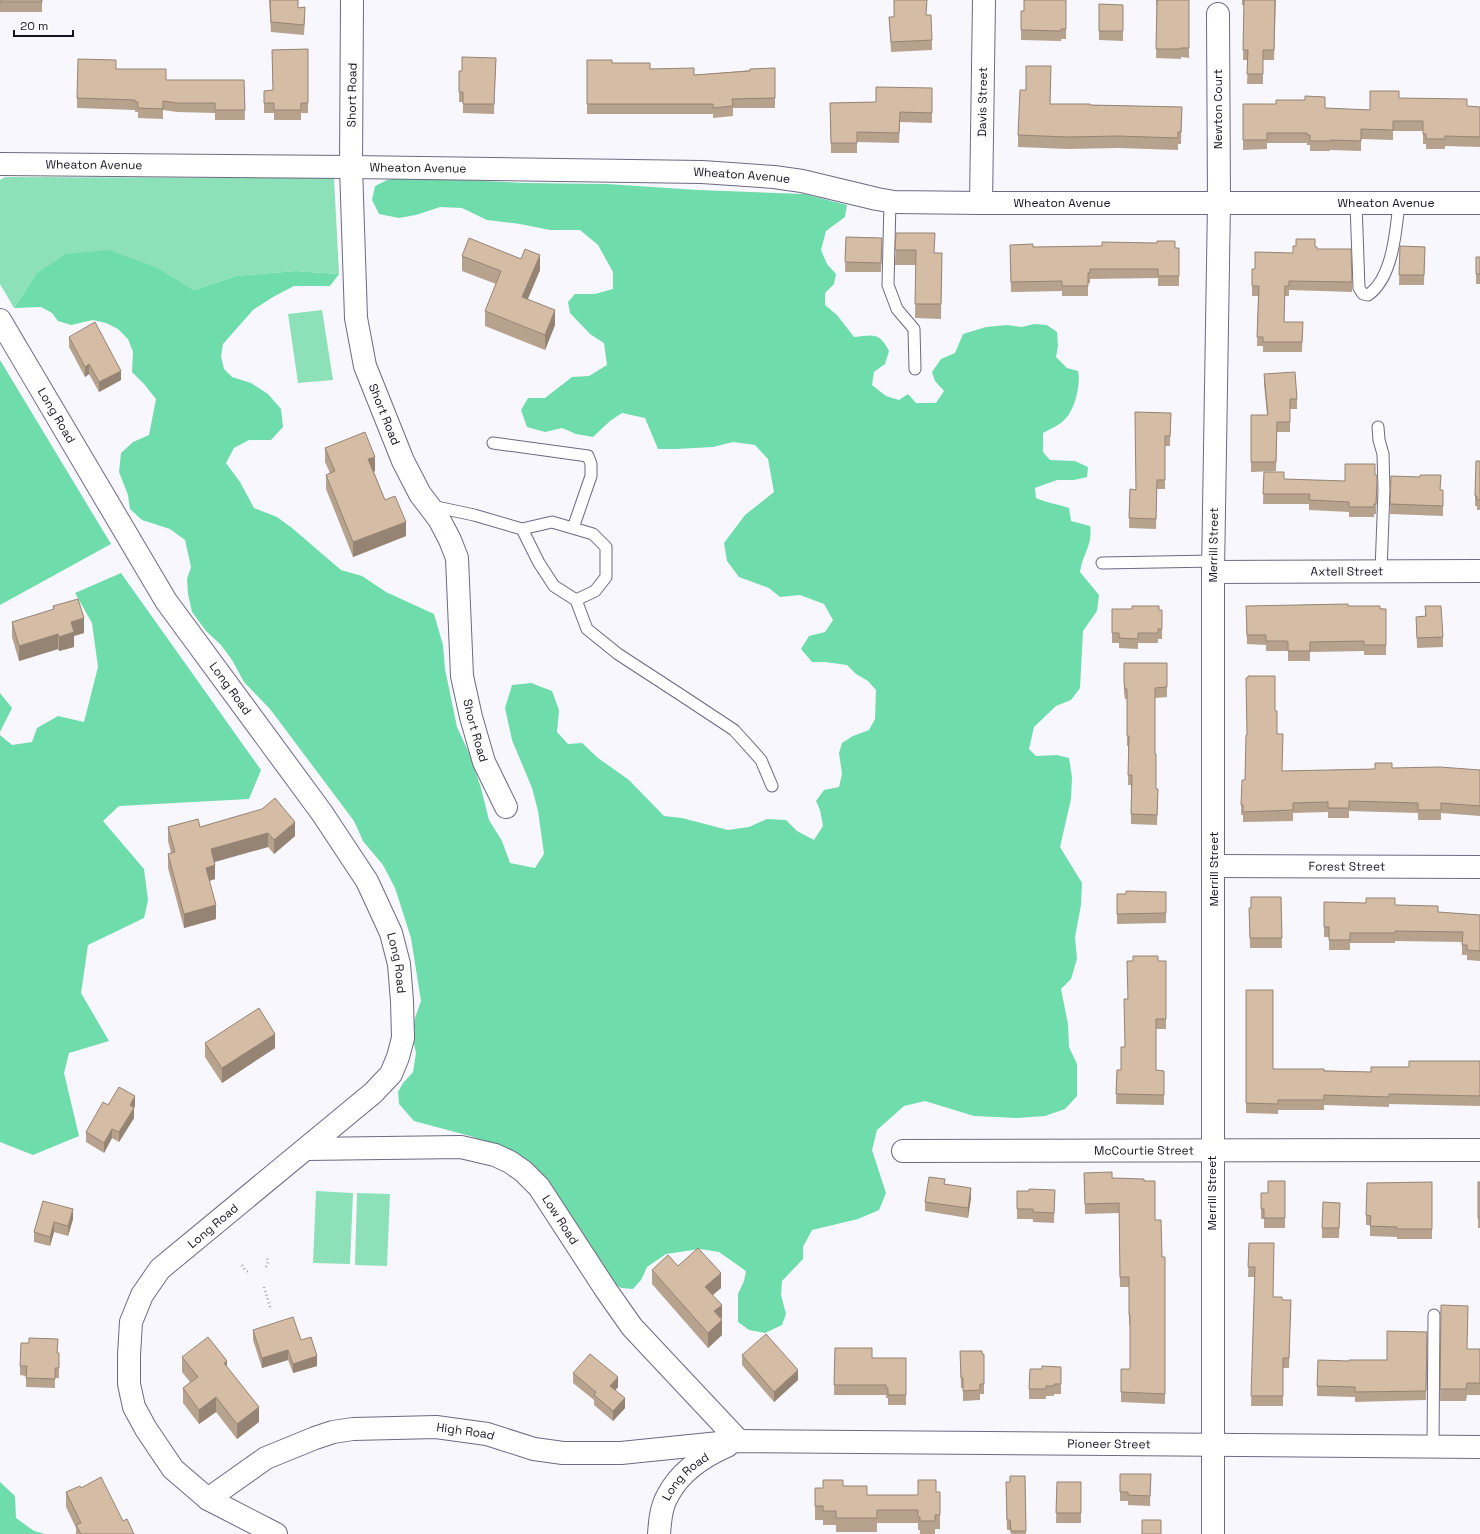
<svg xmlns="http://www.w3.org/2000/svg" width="1480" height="1534" font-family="'Space Grotesk',sans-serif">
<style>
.green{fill:#8de1b9}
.forest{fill:#6fdcab}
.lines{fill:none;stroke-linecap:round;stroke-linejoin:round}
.lane-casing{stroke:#6e6884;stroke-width:13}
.street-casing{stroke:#6e6884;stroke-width:24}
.path{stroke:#a6a4ac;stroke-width:2.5;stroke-dasharray:1 3;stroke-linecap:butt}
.lane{stroke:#fff;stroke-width:11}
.street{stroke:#fff;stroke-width:22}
.wall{fill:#b7a28e}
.shaded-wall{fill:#958474}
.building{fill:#d5bca5;stroke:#958474}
.labels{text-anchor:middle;stroke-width:3.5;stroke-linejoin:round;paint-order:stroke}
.street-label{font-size:12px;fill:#17141f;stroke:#fff}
</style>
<rect width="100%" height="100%" fill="#f8f7fe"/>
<path class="green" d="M5,177L334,178L339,274L296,271L236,276L194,290L160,269L36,274L14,308L0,284V180Z
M322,310L333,380L298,383L288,314Z
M316,1191L353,1193L350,1264L313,1263Z
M357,1193L390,1194L387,1266L355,1265Z"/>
<path class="forest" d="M405,177L525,183L607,184L698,190L804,194L847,205L845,217L826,231L821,250L827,264L836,274L834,284L825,293V305L837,315L854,337C874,335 879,332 889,351L885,364L874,372L872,385L886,396L899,400L908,394L916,403H936L944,391L935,381L932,372L941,359L955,353L963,334L986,327L1007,325L1022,327L1034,324L1047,325L1057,332L1058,346L1056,357L1067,368L1078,371C1081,383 1075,410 1065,419C1060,425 1050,429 1043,433V452L1050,460L1075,461L1088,467L1087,477L1074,480H1057L1035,488L1036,498C1047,503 1058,504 1069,508L1071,521L1090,526C1093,545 1083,553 1080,572L1099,595L1097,611L1083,631L1080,688L1071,700L1056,706L1034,727L1029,749L1036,756L1057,755L1069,758L1072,777L1071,799L1060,847L1082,883L1081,905L1075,937L1077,959L1071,979L1061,989L1068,1024L1069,1047L1077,1064V1096L1065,1109L1045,1116L1017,1118L974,1116L925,1101L904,1106L877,1130L872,1150L886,1193L879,1210L858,1219L812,1230L803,1247V1259L782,1281L781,1295L786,1314L782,1325L765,1333L749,1330L738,1322V1294L744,1281L746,1271L719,1252L700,1249L666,1254L647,1267L641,1280L633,1289L621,1288L609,1279L588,1242L570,1217L521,1159L511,1150L470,1136L414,1121L399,1104L398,1092L403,1083L413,1072L416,1053L412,1035L415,1018L421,1001L411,938L395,888L383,865L363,841L354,821L270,709L244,682L232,660L221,645L206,631L192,612L188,594L187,579L191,567L185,540L170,529L142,520L130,509L128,495L119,472L121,453L133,442L149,435L156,399L144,384L132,372L133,352L128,339L118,329L106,323L93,320L71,325L58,321L52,313L41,307L14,308L36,274L66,254L109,250L160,269L194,290L236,276L296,271L339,274L330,286H294L273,297L253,310L223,344L221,356L224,369L232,377L251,383L268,394L281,409L283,427L271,440H249L234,448L226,463L240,482L254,508L277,517L292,528L341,570L362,576L386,592L434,614L443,645L445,669L457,727L470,755L481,788L489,820L502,841L510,863L535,868L544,854L538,811L532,788L512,740L505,708L512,685L531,683L552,691L559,710L557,732L568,744L582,743L598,758L629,780L664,816L682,818L728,830L749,827L767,819L786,820L797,831L814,840L823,826L820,810L816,801L824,790L839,787L842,774L839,753L842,743L853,736L869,730L875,719L876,690L868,681L856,674L847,665L825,662H812L801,649L809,636L825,632L833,620L824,604L800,595L780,597L769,588L739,577L727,561L724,543L745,515L774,492L768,459L755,445L733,442L713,447L676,449H658L645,418L622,413L610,421L593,437L576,434L562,428L545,432L527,427L521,410L528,398H545L572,377L589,376L607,365L604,343L590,334L570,313L568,302L575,294H595L613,289V272L598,245L580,230H550L520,224L487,220L462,208L440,207L416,215L399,218L379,214L372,200L375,186L387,180Z
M0,360L111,544L0,605Z
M121,573L261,770L249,799L119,806L103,821L144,869L148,900L144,918L88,945L81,993L109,1041L69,1053L64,1073L79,1136L33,1155L0,1142V735L12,745L32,742L37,728L58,716L84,722L98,667L92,623L75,593Z
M0,693L12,708L0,732Z
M0,1482L15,1496L16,1518L34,1531L45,1534H0Z"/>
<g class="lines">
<g class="lane-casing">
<path id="lane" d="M890,201L888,285L897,309L914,329L915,369
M1356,203L1359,288L1363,294L1368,295C1393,278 1396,230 1399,203
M1378,427L1379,440L1383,454L1384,490L1381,571
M493,443L588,456L591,464V476L573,528
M432,506L474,515L522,529L552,522L593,534L606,547V577L595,591L576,600L554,586L539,563L522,529
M1102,563L1214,561
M576,600L587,629L618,654L681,695L734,730L761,760L772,786
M1433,1446L1434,1315"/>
</g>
<g class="street-casing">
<g id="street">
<path id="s1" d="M352,0L351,167L356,318L365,366L403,461L420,494L439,519L450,540L457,558L462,676L471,717L484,762L506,807"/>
<path id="s2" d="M0,164L351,167L702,172L774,177L802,181L877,199L894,202L981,203H1480"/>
<path id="s3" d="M981,203L984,0"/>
<path id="s4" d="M0,320L166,601L322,813L367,881L391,933L399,964L402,1001L403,1038L398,1057L391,1074L373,1093L160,1269L142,1295L131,1322L129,1355V1384L134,1407L146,1429L173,1469L208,1499L276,1534"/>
<path id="s5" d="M1213,572L1480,571"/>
<path id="s6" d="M1214,866L1480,867"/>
<path id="s7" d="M306,1149L461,1147L495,1155L510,1162L523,1171L539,1187L606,1290L632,1327L739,1441"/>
<path id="s8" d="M903,1151L1480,1150"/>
<path id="s9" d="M208,1499L266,1458L315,1438L333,1432L353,1429L436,1427L487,1434L534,1449L563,1453H621L739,1441L1480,1447"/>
<path id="s10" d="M659,1534C660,1521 661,1507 668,1495C680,1472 704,1456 727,1446"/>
<path id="s11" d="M1213,1534V572L1219,203L1218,14"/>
</g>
</g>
<path class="path" d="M242,1265L245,1270L250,1273
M266,1267L268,1262L267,1256
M264,1287L271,1310"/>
<use href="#lane" class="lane"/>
<use href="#street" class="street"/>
</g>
<path class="wall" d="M0,0H42V12H0Z
M269,0H298V8L305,17L304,35L271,32Z
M1066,0V39H1061V41L1021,40V11H1024Z
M1156,0H1189V58L1181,57V59L1156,58L1157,5H1156Z
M1242,0H1276L1274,60H1263V84H1247L1248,60H1243L1244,5H1242Z
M1099,4L1123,5V41L1099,40Z
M927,15L932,40V50L891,52L889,17Z
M308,49V113H301V120H274V113H264V91L273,90L272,50Z
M496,58L494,114L463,113V102H459V92L462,71Z
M587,60L612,63L694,75L775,68V108H733V116L713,118V114H587Z
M116,69L166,80H244L245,120H215V113L177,112L163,110V119L138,118V112H135V110L77,108V98Z
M932,88V123L900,122L899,143L857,142V153H831L830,103L876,102Z
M1399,98L1467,106L1480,107V147L1445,146V149H1426V144H1423V131H1393V140L1361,139V151L1330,150V151H1310V145H1307V143H1267V149L1243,150V104L1325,108L1370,110Z
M1050,104L1182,107L1181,144H1178V150L1118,148L1068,149L1018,147V135Z
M896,233L935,253H942L941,319L915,318L916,265H895Z
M846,237L882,238L881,272H845Z
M1010,245L1033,247L1179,248V286H1158V278L1090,279V283H1088V296H1062V291L1011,292Z
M1400,246L1425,247L1424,285H1399Z
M1315,247L1352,282V292L1289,290V296H1285L1284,322H1303L1302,352H1263V346H1257L1258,296H1252V269H1255L1293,253Z
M462,256L540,270L528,299L555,325L545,350L485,326V311L496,284L462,271Z
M1476,257H1480V297V284H1476Z
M69,337L121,380L99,392L89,374L85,377L69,347Z
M1264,374L1297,399V409H1290V432H1277L1276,471L1251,472V415H1267L1264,384Z
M1171,413L1170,446H1165V489H1157L1156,529L1129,528L1130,489L1136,490Z
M325,448L375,471L374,472L385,500L406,536L353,557L326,489V475L330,473L325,462Z
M1480,461V510H1477V506H1475V496Z
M1264,472L1284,479L1345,481L1375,475L1377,490L1376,514H1374V517H1349V512L1309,510V504H1263Z
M1391,476L1441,490H1443V516L1390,514Z
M53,606L84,633L74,636V647L59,651L58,649L19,661L12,637V622L53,610Z
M1348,606L1386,609V655H1364V651L1310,652V661H1288V651H1266V645L1247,644L1246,616Z
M1425,606L1443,637V647L1417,648L1416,617L1425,616Z
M1112,609L1162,610V639H1158V643H1138V649L1119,648V643H1112Z
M1124,663L1167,687V697L1155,698V754L1156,789L1158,799L1157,825L1131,824V785H1128V746H1127V699H1125L1124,692Z
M1275,711L1277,734L1282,771L1375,769L1392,768L1480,770V816L1441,813V820H1418V813L1349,811V818H1328V812L1293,813V821L1243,822V815H1241L1242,780H1245L1247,735Z
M168,827H200L295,836L274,854L268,847L214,862L215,879L209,881L216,919L184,928L168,868V854L171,853L168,841Z
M1166,892V923L1117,924V894H1126Z
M1281,897L1282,948H1250L1249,908Z
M1324,902L1395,905L1438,912L1480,915V961L1467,960V955H1462V942L1395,941V943H1350V950H1329V937H1324Z
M1158,961H1166V1029H1156V1070L1164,1071V1105L1116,1104L1117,1070H1121L1125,1047L1127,999Z
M1246,990L1273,1069L1371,1072L1409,1067L1480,1061V1106L1389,1104V1107L1324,1105V1110H1278V1114L1246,1113Z
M205,1043L275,1048L222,1083L205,1057Z
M135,1106L134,1108V1118L119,1142L112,1138L104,1153L86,1142V1132Z
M1084,1173L1112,1178L1144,1181L1155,1220L1162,1257H1165V1404L1121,1402V1369H1130V1325H1129V1287H1120L1119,1213L1085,1214Z
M1285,1181V1228H1264V1219H1261V1193H1268Z
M1432,1182V1239H1397V1237L1370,1236V1225H1366V1215Z
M1478,1182H1480V1228H1478Z
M945,1184L971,1198L968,1218L925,1211V1202Z
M1055,1190L1054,1223L1033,1222V1219H1017V1191H1029Z
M43,1201L73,1219L68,1236L54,1232L50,1246L34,1242V1232Z
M1340,1212L1339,1238H1322V1228Z
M1249,1243L1273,1297L1282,1300H1291L1289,1368H1283V1406H1251L1255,1277H1248Z
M678,1266L721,1288L713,1295L721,1320L722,1335L708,1348L652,1284V1270Z
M1441,1305L1467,1349H1480V1395H1467L1466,1401H1440Z
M253,1330L301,1340L317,1366L293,1373L288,1360L262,1368L253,1340Z
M1427,1332L1426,1400L1355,1402V1397L1317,1396V1386L1349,1361L1387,1360Z
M835,1348L872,1358H906V1405H888V1398H886V1395H834Z
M960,1351L984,1354V1394H980V1400L963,1401V1388H961Z
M58,1353H59V1378H55V1388L26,1387V1376L20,1375V1366Z
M742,1355L798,1380L774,1402L742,1365Z
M182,1357L227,1367L259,1422L237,1439L216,1412L199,1424L183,1403V1388L190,1382L182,1372Z
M1061,1367V1394H1054V1396H1046V1399H1029V1389L1042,1369Z
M573,1373L618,1387L615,1390L625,1408L613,1421L594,1405V1400L573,1383Z
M1120,1474H1151L1150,1506L1128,1505V1501H1120Z
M1025,1476L1026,1534H1011L1010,1530H1007L1006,1492L1010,1482Z
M1057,1482H1081V1523H1056Z
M81,1488L123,1521L134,1534H76V1528L66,1507V1492Z
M815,1488H823L867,1495H918L936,1492H940V1529H935V1534H920V1530H918V1523H877V1532H836V1525H823V1520H815Z"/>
<path class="shaded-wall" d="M540,255V270L522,312V297Z
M555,310V325L545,350V335Z
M89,364V374L85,377V367Z
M121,371V380L99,392V382Z
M375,457V471L368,474V459Z
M406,522V536L353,557V542Z
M84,618V633L74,636V647L59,651V637L71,622Z
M58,634V649L19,661V646Z
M295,822V836L274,854V840Z
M268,833V847L211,863V849Z
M215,865V879L206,882V868Z
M216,905V919L184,928V914Z
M275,1034V1048L222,1083V1068Z
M135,1096V1106L130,1114L134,1108V1118L119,1142V1132L130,1105Z
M112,1129V1138L104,1153V1143Z
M971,1188V1198L968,1218V1208Z
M73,1209V1219L68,1236V1226Z
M54,1222V1232L50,1246V1237Z
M721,1273V1288L705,1301V1287Z
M722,1305V1319L714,1311Z
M722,1320V1335L708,1348V1333Z
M288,1350V1360L262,1368V1358Z
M317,1356V1366L293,1373V1364Z
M227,1361V1375L224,1363Z
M798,1370V1380L774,1402V1392Z
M618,1377V1387L610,1396V1386Z
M216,1397V1412L199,1424V1410Z
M625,1398V1408L613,1421V1411Z
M259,1407V1422L237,1439V1424Z"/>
<path class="building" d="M0,0H42V2H0Z
M270,0H298V8L305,7L304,25L271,22Z
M894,0H927L926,15H931L932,40L891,42L889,17H894Z
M1024,0H1066V29H1061V31L1021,30V11H1024Z
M1157,0H1189V48H1181V49H1156Z
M1244,0H1275L1274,50H1263V74H1247L1248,50H1243Z
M1099,4L1123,5V31H1099Z
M308,49V103H301V110H274V103H264V91L273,90L272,50Z
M462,57L496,58L494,104H463V92H459V71H462Z
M78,59L116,60V69H166V80H244L245,110H215V103H177L163,101V109L138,108V102H135V100L77,98Z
M587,60H612V63H650V69L694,68V75L750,71V69L775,68V98L732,99L733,106L713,108V104H587Z
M1026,66H1051L1050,104H1090V105L1182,107L1181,132H1178V138L1118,136L1068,137L1018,135L1020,90H1026Z
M876,87L932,88V113L900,112L899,133L857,132V143H831L830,103L876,102Z
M1370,91H1399V98L1467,99V106L1480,107V137L1445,136V139H1426V134H1423V121H1393V130L1361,129V141L1330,140V141H1310V135H1307V133H1267V140H1243V104H1276V100H1305V96L1325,97V108L1370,110Z
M896,233H935L934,253H942L941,304H915L916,250H895Z
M846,237L882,238L881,263L845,262Z
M469,238L521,259L525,249L540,255L522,297L555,310L545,335L485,311L501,271L462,256Z
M1296,239H1315V247H1317V249H1351L1352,282L1289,281V286H1285L1284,322H1303L1302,342H1263V337H1257L1259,286H1252V269H1255V252L1293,253V246H1296Z
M1157,241H1175V248H1179V276H1158V269H1090V273H1088V286H1062V281L1011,282L1010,245L1033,244V247L1102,246V242L1157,243Z
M1400,246L1425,247L1424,275H1399Z
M1476,257H1480V274H1476Z
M95,322L121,371L99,382L89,364L85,367L69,337Z
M1295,372L1297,399H1290V422H1277L1276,462H1251V415H1268L1264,374Z
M1135,412L1171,413L1170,436H1165V480H1157L1156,519L1129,518L1130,489L1136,490Z
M365,432L375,457L368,459L385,500L395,496L406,522L353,542L326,475L335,471L325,448Z
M1476,461H1480V500H1477V496H1475Z
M1345,464H1375V475H1377V480L1376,504H1374V507H1349V502L1309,500L1310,494H1263L1264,472H1284V479L1345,481Z
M1420,475H1441L1440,490H1443V506L1390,504L1391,476L1420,477Z
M78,599L84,618L71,622L74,632L59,637L58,634L19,646L12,622L54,609L53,606Z
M1348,604V606H1380V609H1386V645H1364V641L1310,642V651H1288V642L1287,641H1266V635H1247L1246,606Z
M1132,606H1159V610H1162V629H1158V633H1138V639L1119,638V633H1112V609H1132Z
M1425,606H1441L1443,637L1417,638L1416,617L1426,616Z
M1124,663H1167V687L1155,688V754H1156V789H1158L1157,815L1131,814L1132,775H1128L1129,736H1127V689H1125L1124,682Z
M1248,676H1275V711H1277V734H1283L1282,771L1375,769V763H1392V768L1440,767L1480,770V806L1441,803V810H1418V803L1349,801V808H1328V802L1293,803V810L1243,812V805H1241L1242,780H1245L1246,735H1247L1246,678H1248Z
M275,798L295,822L274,840L268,833L211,849L215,865L206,868L216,905L184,914L168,854L175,852L168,827L198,819L200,827L262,809Z
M1126,891L1166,892V913L1117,914V894H1126Z
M1251,897H1281L1282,938H1250L1249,908H1251Z
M1366,898H1395V905L1438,906V912L1480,915V951L1467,950V945H1462L1463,932L1395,931V933H1350V940H1329V927H1324V902L1366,903Z
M1133,956H1158V961H1166V1019H1156V1070L1164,1071V1095L1116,1094L1117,1070H1121V1047H1125L1124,999H1128L1127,961H1133Z
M1246,990H1273V1069H1324V1071L1371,1072V1067H1409V1061H1480V1096L1389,1094V1097L1324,1095V1100H1278V1104L1246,1103Z
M259,1008L275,1034L222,1068L205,1043Z
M119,1087L135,1096L130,1105L134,1108L119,1132L112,1129L104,1143L86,1132L103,1102L108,1105Z
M1112,1172V1178L1144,1179V1181H1155V1220H1161L1162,1257H1165V1394L1121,1392V1369H1130V1315H1129V1277H1120L1119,1203L1085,1204L1084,1173Z
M929,1177L945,1179L944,1184L971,1188L968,1208L925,1202Z
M1268,1181H1285V1218H1264V1209H1261V1193H1268Z
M1432,1182V1229H1397V1227L1370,1226L1371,1216L1366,1215L1367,1183Z
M1478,1182H1480V1218H1478Z
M1029,1189L1055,1190L1054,1213L1033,1212V1209H1017V1191H1029Z
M43,1201L73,1209L68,1226L54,1222L50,1237L34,1232Z
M1323,1202L1340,1203L1339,1228H1322Z
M1249,1243H1274L1273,1297H1282V1300H1291L1289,1358H1283V1396H1251L1255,1267H1248Z
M698,1248L721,1273L705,1287L722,1305L714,1311L722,1320L708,1333L652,1270L668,1255L678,1266Z
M1441,1305L1468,1306L1467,1349H1480V1383H1467L1466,1389H1440Z
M293,1317L301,1340L311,1337L317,1356L293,1364L288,1350L262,1358L253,1330Z
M1387,1331L1427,1332L1426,1391L1355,1392V1387L1317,1386L1318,1360L1349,1361V1360H1387Z
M766,1334L798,1370L774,1392L742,1355Z
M208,1337L227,1361L224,1363L259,1407L237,1424L216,1397L199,1410L183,1388L198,1377L182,1357Z
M29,1338L58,1339L57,1353H59V1368H55V1379L26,1378L27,1366H20L21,1343H29Z
M835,1348H872V1358H906V1395H888V1388H886V1385H834Z
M960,1351H982V1354H984V1384H980V1390L963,1391V1378H961Z
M590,1354L618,1377L610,1386L625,1398L613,1411L594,1395L596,1392L573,1373Z
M1042,1366L1061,1367V1384H1054V1386H1046V1389H1029L1030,1369H1042Z
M1120,1474H1151L1150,1496L1128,1495V1492H1120Z
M1010,1476H1025L1026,1531H1011L1010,1520H1007L1006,1482H1010Z
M101,1477L123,1521L127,1519L134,1534H81L76,1525L81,1523L66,1492L80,1486L81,1488Z
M823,1480H843V1486H867V1495H918V1480H936V1492H940V1515H935V1521H920V1517H918V1510H877V1518H836V1511H823V1506H815V1488H823Z
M1057,1482H1081V1513H1056Z
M1142,1520H1161V1534H1142Z"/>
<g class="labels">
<g class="street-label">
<text transform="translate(352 95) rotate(-89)" y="4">Short Road</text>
<text dy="4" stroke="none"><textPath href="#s3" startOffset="101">Davis Street</textPath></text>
<text transform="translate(1218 109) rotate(-90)" y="4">Newton Court</text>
<text dy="4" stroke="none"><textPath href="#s2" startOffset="94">Wheaton Avenue</textPath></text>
<text dy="4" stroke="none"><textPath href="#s2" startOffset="418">Wheaton Avenue</textPath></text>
<text dy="4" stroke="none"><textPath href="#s2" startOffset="742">Wheaton Avenue</textPath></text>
<text dy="4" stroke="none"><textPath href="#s2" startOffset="1065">Wheaton Avenue</textPath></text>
<text dy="4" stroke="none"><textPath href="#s2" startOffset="1389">Wheaton Avenue</textPath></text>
<text dy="4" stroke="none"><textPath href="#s1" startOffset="419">Short Road</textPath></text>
<text dy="4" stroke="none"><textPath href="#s4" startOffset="111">Long Road</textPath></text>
<text dy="4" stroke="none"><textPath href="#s11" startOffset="989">Merrill Street</textPath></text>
<text dy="4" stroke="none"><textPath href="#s5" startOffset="134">Axtell Street</textPath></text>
<text dy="4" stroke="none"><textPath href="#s4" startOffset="435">Long Road</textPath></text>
<text dy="4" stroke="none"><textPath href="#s1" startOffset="755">Short Road</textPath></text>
<text dy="4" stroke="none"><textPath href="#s6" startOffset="133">Forest Street</textPath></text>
<text transform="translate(1214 869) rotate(-90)" y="4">Merrill Street</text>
<text dy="4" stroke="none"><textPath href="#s4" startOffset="759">Long Road</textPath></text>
<text dy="4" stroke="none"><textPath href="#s8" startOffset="241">McCourtie Street</textPath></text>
<text transform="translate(1212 1193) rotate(-90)" y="4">Merrill Street</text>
<text dy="4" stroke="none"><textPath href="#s7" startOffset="284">Low Road</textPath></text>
<text transform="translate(213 1226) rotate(-40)" y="4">Long Road</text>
<text dy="4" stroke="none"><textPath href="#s9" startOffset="276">High Road</textPath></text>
<text dy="4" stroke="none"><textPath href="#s9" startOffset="923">Pioneer Street</textPath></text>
<text dy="4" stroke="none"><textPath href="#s10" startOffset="66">Long Road</textPath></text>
</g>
</g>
<path d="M14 30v6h59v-6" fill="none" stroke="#17141f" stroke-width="2"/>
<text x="20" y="30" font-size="12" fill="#17141f" stroke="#ffffff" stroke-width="3" paint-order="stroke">20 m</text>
</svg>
